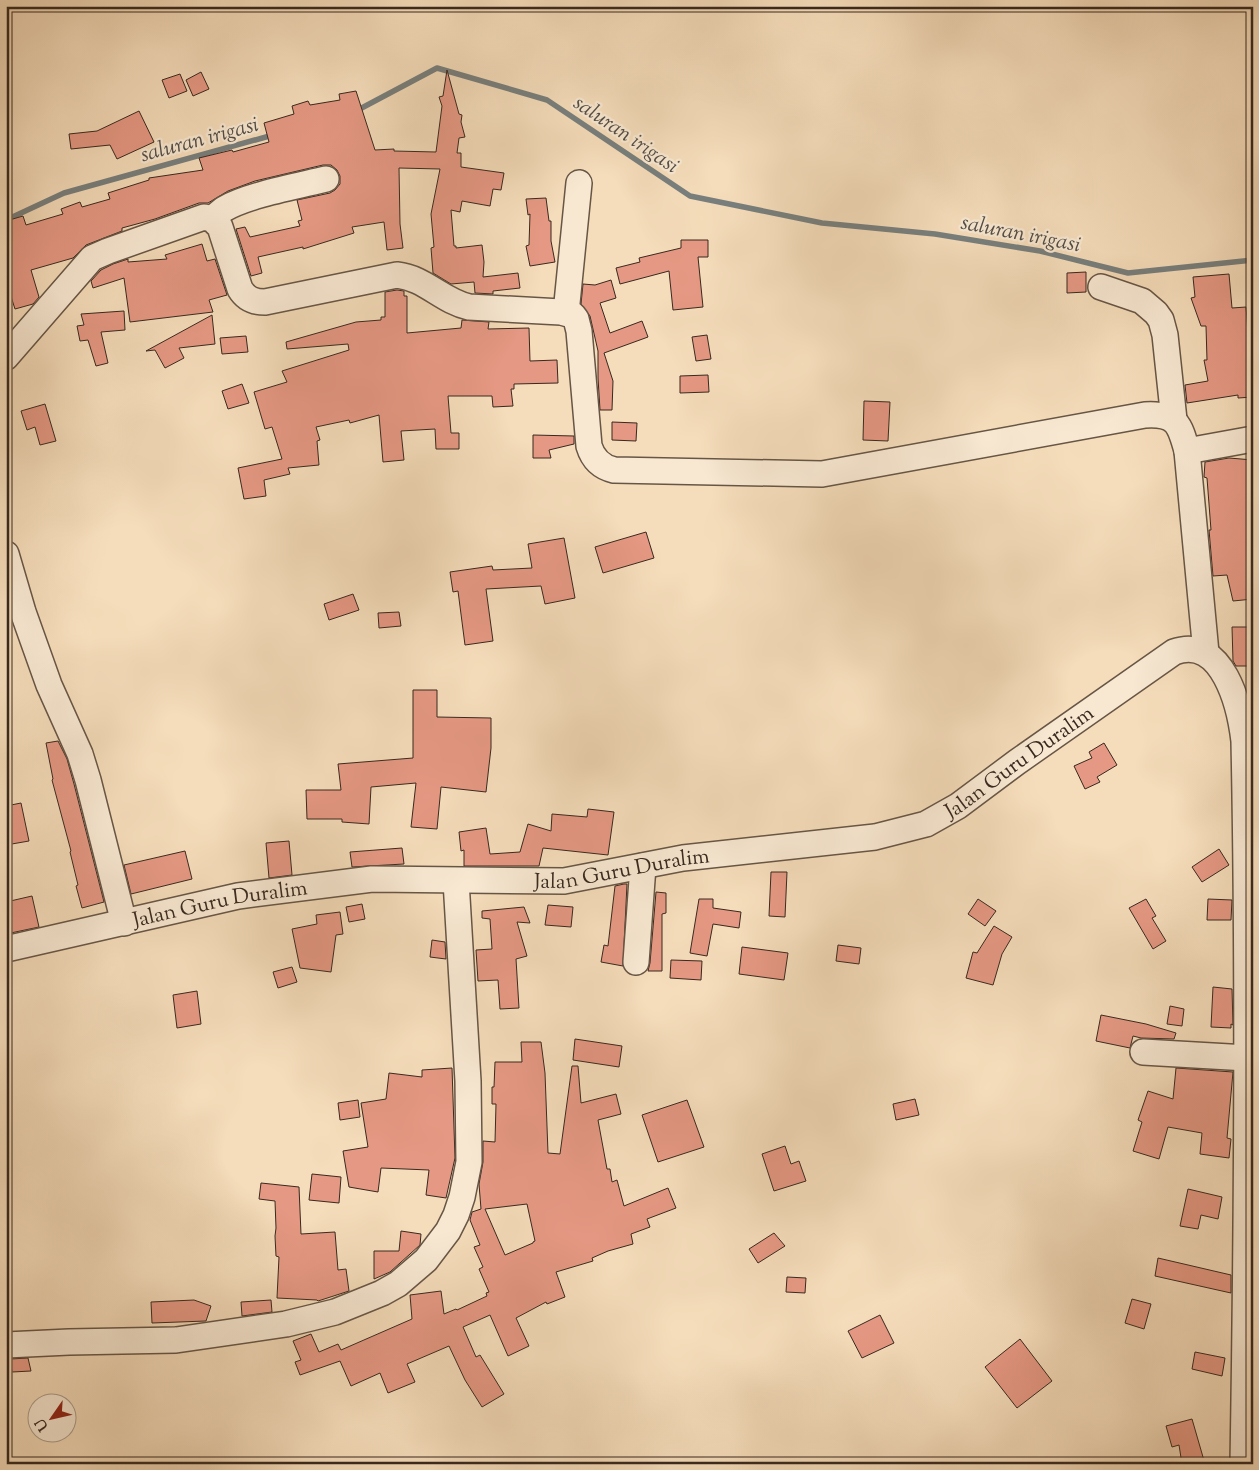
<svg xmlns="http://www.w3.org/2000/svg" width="1259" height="1470" font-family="'Sorts Mill Goudy',serif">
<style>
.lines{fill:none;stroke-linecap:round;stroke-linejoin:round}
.stream{stroke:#787f7d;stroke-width:5.5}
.building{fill:#e59883;stroke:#38291f;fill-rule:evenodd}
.minor-casing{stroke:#675646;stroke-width:28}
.minor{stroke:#f8e8d2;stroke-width:25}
.labels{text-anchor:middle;stroke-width:4.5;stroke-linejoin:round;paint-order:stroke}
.street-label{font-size:21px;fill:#38291f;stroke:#f8e8d2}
.water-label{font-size:22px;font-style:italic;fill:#524d46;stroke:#f8e8d2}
</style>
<rect width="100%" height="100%" fill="#f5dcba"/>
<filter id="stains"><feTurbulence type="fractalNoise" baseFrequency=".004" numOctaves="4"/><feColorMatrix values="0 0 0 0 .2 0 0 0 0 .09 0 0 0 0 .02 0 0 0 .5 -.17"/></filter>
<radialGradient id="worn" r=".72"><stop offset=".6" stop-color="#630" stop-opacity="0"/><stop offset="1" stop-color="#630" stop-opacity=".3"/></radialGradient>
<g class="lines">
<path class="stream" d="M356,111L437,68L547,100L690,196L822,223L935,234L1040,251L1128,273L1253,260
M6,220L64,193L273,135"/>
</g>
<path class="building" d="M447,70L459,114L462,115L461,122L465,137L459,138L457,153H461V167L504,173L501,190L493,189L490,206L462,201L460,212L451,210L454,246H456V248L482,245L484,262L483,277L518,273L520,288L493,291V294L475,293L474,282L451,284L433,273L431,248L434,247L431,214L440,169L399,168L400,224L403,248L387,250L384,222L352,227L354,233L303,249V247L258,257L262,273L251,276L236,229L245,227L250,237L300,226L298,221L302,220L297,200L330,193L335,190L340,184V176L337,170L331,165H323L255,181L228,191L208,203H199L155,219L122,228V231L86,245L73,258L31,270L39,297L33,304L15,309L6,281V221L23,216L26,225L63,214L61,209L80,202L82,207L110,199L108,193L149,180V178L203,170L199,158L232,150L233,152L269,142L264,123L294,114L292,106L308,101L310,105L340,100L339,94L356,91L375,150L394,149V151L436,152L442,106L439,97L443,96Z
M201,72L209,89L193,96L186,80Z
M180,74L187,91L169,98L162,80Z
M139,111L154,142L117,159L110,145L71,149L69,134L97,131Z
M546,198L549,221H551V241L555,262L530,266L526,246L529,245L530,214L528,215L526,199Z
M681,240H708V257H698L703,307L673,310L669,271L620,284L616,268L640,262L639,258L681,248Z
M202,244L207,261L215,259L227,295L209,300L213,312L130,322L124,278L93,288L91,281L101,270L113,264L128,259V262L167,259L165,255Z
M1086,272V292L1067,293V273Z
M1229,274L1232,308L1246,307L1249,346H1253V397L1238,398V395L1187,403L1185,385L1208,381L1204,360H1207L1206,326H1201L1191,298L1195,297L1193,277Z
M611,280L616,298L600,303L610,333L642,321L648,337L604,353L613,381L612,410H600L598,378V351L590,316L581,304L583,284L595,285Z
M397,290L404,291V296H407V333L461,328L462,320L489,322L488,329L529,328L530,361L557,360L558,383L514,384V389H511L513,406L493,407L492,396H448L451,433H459V449H436L435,429L401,431L404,460L383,462L379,415L350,423L349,420L316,427L320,440L317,441L319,465L288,468L290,474L264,480L266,496L244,499L238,468L282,459L272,427L265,429L254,392L287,382L282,371L349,350L348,344L287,349L286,342L356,322L381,320V317H385V292Z
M124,311L125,330L101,332L108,363L96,366L88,340L80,341L77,326L84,325L81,314Z
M212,315L215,344L179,348L184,358L165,368L155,350L146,351Z
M707,335L711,359L696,361L692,337Z
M246,336L248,352L222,354L220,338Z
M708,375L709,392L680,393V376Z
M242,384L249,403L228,409L222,391Z
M864,401L890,402L888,441L863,440Z
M45,404L56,441L40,445L35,427L27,430L21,411Z
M612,422L637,423L636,441L612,440Z
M533,435L574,436V444L549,450L551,458H533Z
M1229,458L1253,460V599L1233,601L1227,575L1213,576L1209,530H1211L1207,478L1204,477L1205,462Z
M646,532L654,558L603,573L595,547Z
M564,538L575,598L545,604L541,586L486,589L493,641L465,645L458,591L453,592L450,572L492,566L493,570L532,568L528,544Z
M353,594L359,610L329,620L324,604Z
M399,612L401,626L379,628L378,613Z
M1232,627H1253V666H1236L1233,661Z
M413,690H437V717L491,718V748L486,792L441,787L437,829L411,827L416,783L371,787L369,824L342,822V819H307L306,790H341L338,764L413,758Z
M58,741L67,759L74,784L104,902L82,908L76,886L78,885L70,852L71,851L52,780L53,779L46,743Z
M1104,743L1117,765L1097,777L1100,782L1085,789L1074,766L1092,758L1089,752Z
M21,803L29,841L6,845V806Z
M588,809L614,812L608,855L543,848L539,866H464V850L461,851L459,832L486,828L490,854L520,852L528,824L551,831L552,814L587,817Z
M289,841L292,875L269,878L266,843Z
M402,848L404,864L352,867L350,852Z
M1219,849L1229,865L1202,882L1192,867Z
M185,851L192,879L131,894L124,865Z
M771,872H787L785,917L769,916Z
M624,884H627L623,966L601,962L604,945L608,946L615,886Z
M656,892L666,893V913L662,914V971H648L650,963Z
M32,896L39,927L6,934V902Z
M699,899H713V908L741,912L739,928L713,924L707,956L690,953Z
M978,899L996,911L985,926L968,914Z
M1146,899L1156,916L1152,918L1166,941L1153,949L1129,908Z
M1208,899L1232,900L1231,920H1207Z
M362,904L365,919L349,922L346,907Z
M548,905L573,907L571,927L545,925Z
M524,907L530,923L517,922L527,956L516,959L519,1008L500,1009L498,980L478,981L476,950L492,949L490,919L482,918V911Z
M340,912L343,934L336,935L331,972L300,968L292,929L317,924L316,915Z
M994,926L1012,937L1002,954L993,985L966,978L973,952L977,953Z
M432,940L445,942L446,959L430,957Z
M838,945L861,948L859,964L836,961Z
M742,947L788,953L784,980L739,974Z
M671,960L702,961L701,980L670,978Z
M292,967L297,982L278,988L273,972Z
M1213,987L1232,989L1233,1025L1231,1024V1028L1211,1027Z
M197,991L201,1024L177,1028L173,995Z
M1170,1006L1184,1009L1182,1026L1167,1024Z
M1101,1015L1146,1024L1176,1033L1174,1039L1141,1038L1133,1036L1130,1048L1096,1041Z
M575,1039L622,1046L619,1067L573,1060Z
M521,1042H541L545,1073L548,1153L560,1154L572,1066H578L581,1103L616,1094L621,1114L598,1120L607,1169H610L612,1182L617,1180L624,1206L668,1188L676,1208L647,1219L650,1227L631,1234L633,1244L608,1251L592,1258L593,1261L556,1272L565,1297L547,1304L546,1302L516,1318L529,1346L508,1356L490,1315L463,1327L476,1357L480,1355L504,1394L482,1407L465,1380L449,1346L407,1364L415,1382L388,1393L380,1373L351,1386L340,1361L300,1375L295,1362L301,1360L293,1341L311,1334L319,1352L338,1344L341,1350L412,1319L410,1295L441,1291L444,1314L456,1309L457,1310L487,1296L486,1293L489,1292L479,1269L483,1267L474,1247L480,1245L470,1220L472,1212L481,1209L479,1184L483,1162V1141L495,1142L496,1104H492V1087H494L495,1062H522ZM527,1204L535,1241L533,1242V1243L505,1255L485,1209Z
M452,1068L455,1158L446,1198L426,1195L429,1170L381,1168L378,1192L349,1187L343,1151L368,1147L361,1103L386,1099L389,1073L422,1077V1070Z
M1176,1068L1233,1072L1227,1138L1231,1139L1229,1158L1200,1154L1202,1133L1168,1127L1159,1159L1133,1151L1142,1122L1138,1120L1148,1091L1173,1099Z
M915,1099L919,1115L896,1120L893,1104Z
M358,1100L360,1117L340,1120L338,1103Z
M687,1100L704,1147L658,1162L642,1115Z
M785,1146L791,1164L799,1161L806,1181L774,1191L762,1154Z
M312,1174L341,1177L339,1203L309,1200Z
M261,1183L299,1187L301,1234L335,1232L338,1270L346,1269L349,1291L318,1301L317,1300L277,1298L279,1257L276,1256L275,1236L276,1228L275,1201L259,1199Z
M1188,1189L1222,1197L1218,1219L1201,1215L1198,1229L1180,1226Z
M401,1231L421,1234L420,1245L390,1272L374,1279V1251H399Z
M774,1233L785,1246L758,1263L749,1249Z
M1158,1258L1231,1275V1293L1155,1276Z
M787,1277L806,1278L805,1293L786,1292Z
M1132,1299L1151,1304L1144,1329L1125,1323Z
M194,1300L211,1306L206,1321L152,1323L151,1302Z
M271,1300L272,1312L242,1316L241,1302Z
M880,1315L894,1343L862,1358L848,1331Z
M1020,1339L1052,1381L1017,1408L985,1367Z
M1195,1352L1225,1358L1222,1376L1192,1369Z
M28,1358L31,1371L12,1372L10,1359Z
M1192,1419L1205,1464H1182L1179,1445L1172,1447L1166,1426Z"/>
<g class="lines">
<g class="minor-casing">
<g id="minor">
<path d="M212,219C216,216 220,212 224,209C248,195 297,186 326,179"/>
<path d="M1101,287L1142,301L1156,313L1161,320L1165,335L1174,420"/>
<path d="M566,313L579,183"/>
<path d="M6,357L92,258L108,251L204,217L212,219L220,227L240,289C246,299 254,302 265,302L397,275C425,278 442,301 469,307L561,312L573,315L576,319L579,331L589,446C593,459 601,467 614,470L822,474L1145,415C1177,413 1180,425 1187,451L1206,653"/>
<path d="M1187,451L1253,439"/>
<path d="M6,554L23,612L49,685L80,754L88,780L124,923"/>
<path id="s1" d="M6,949L238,896L372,879L564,881L683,858L875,837L926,824L958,806L1017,762L1174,652C1223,634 1240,707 1244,741C1249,982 1247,1223 1243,1464"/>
<path d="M636,962L643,866"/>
<path d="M1143,1052L1247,1058"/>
<path d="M6,1345L69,1342L176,1340L286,1324L335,1312L382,1293L398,1284L426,1260L448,1231L456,1215L462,1197L469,1162L468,1081L456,881"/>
</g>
</g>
<use href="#minor" class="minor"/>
</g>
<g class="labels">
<g class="street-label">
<text dy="7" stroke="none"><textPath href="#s1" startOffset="1044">Jalan Guru Duralim</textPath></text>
<text dy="7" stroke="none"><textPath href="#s1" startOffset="624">Jalan Guru Duralim</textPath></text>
<text dy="7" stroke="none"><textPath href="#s1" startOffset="219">Jalan Guru Duralim</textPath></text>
</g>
<g class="water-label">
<text transform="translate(627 133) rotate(34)" y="8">saluran irigasi</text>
<text transform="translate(199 138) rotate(-15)" y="8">saluran irigasi</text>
<text transform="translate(1021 232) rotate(11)" y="8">saluran irigasi</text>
</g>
</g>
<rect width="1259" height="1470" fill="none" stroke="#f5dcba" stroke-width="25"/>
<rect x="8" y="8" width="1244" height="1455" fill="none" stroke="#38291f" stroke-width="2.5"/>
<rect x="12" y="12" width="1234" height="1445" fill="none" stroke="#38291f"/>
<g transform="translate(52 1418) rotate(236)"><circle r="24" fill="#f8e8d2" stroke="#ab9c8a"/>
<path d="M0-4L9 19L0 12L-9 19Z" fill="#8f2418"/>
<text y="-8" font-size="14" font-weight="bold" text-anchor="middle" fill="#38291f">U</text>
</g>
<rect width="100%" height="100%" filter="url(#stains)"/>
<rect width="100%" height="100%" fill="url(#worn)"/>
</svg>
